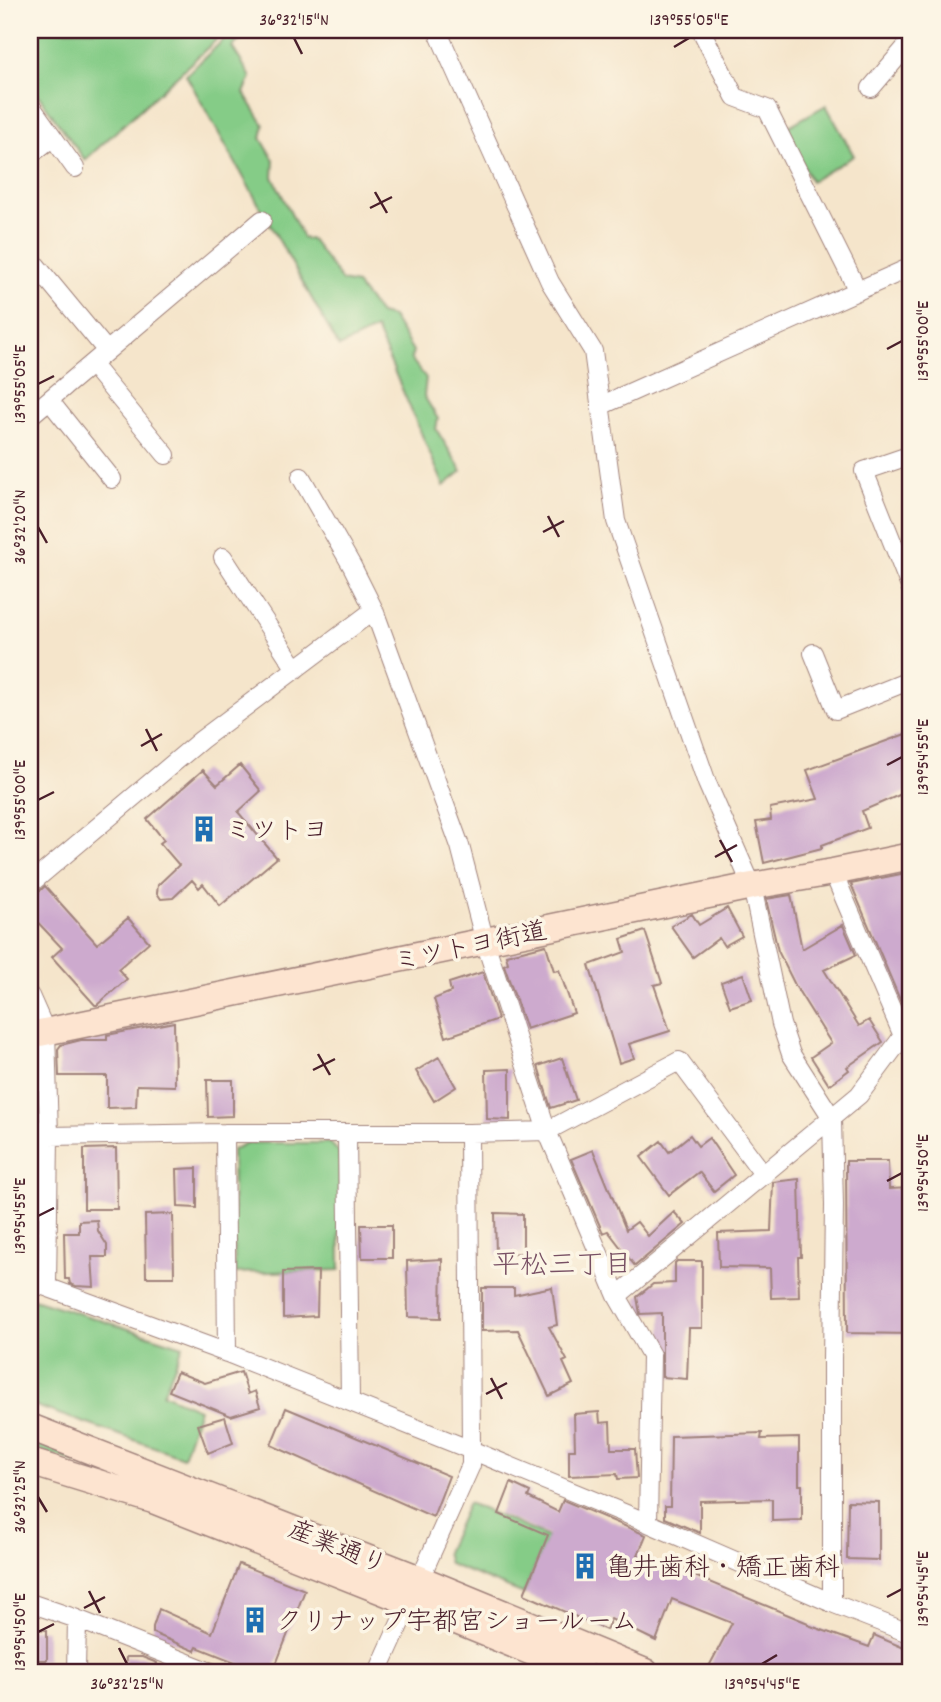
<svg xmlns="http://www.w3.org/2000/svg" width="941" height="1702" font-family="Dekko,'Klee One',sans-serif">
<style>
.green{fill:#85cc87;stroke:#687659;stroke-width:2}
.building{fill:#cdaace}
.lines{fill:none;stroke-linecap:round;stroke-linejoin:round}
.street-casing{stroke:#a0827b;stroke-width:20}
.secondary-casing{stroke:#a0827b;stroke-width:29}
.street{stroke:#fff;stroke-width:18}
.secondary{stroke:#fde4d0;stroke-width:26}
.ticks{fill:none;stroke:#4a1f2b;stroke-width:2.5}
.labels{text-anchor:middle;stroke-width:7;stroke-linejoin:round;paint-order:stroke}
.poi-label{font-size:26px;fill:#4a1f2b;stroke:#fcf5e5;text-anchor:start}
.street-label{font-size:26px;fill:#4a1f2b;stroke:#fcf5e5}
.neighbourhood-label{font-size:28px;fill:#785064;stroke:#fcf5e5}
.neatline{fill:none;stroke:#4a1f2b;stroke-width:2.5}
.ticks-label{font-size:18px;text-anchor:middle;fill:#4a1f2b}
</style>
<rect width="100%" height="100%" fill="#fcf5e5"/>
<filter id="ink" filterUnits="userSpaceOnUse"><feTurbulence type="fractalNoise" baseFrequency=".0143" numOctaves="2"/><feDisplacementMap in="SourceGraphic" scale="14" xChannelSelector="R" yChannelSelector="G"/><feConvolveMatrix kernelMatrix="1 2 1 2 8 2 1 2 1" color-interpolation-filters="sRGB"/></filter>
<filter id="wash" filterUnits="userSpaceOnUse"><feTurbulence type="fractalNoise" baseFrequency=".00686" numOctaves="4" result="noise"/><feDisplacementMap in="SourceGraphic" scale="28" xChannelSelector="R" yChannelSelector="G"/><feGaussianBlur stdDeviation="1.57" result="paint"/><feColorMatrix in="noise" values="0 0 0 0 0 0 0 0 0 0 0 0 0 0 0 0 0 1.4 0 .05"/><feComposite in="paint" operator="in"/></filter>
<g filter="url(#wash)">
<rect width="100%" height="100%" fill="#f5e5cb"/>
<path class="green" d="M30,30H227L85,160L30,84Z
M234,30H252L232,47L251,77L244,93L264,125L261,138L274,160L273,177L303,238L312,240L342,281L356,284L380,314L392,317L413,351L411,359L426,378L424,396L438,419L436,429L462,471L444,486L376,329L339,347L186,75Z
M826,105L854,156L811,181L784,129Z
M246,1143H330L339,1152L340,1270L235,1273L232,1150Z
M30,1298L183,1346L163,1394L199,1409L183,1457L30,1404Z
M30,1439L147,1485L30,1447Z
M468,1503L548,1537L524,1594L449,1564L446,1552Z"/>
<g id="blocks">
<path class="building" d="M911,732V790L862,811L868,828L822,845V848L764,863L756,822L771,820L770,808L818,799L807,770Z
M240,765L261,791L238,812L277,858L220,906L203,884L199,888L192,880L173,898L161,899L157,893L158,885L179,865L160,843L164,840L147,819L203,770L217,785Z
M911,872V1026L851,884Z
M45,886L97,944L128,918L149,942L118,969L127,979L97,1005H95L52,957L62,948L30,914V900Z
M791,895L802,949L843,925L856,955L824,970L859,1026L869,1020L883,1042L847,1067L849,1070L829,1085L811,1057L831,1043L796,987L778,951L766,899Z
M727,908L742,936L724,946L719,938L693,957L671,926L692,914L699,925Z
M645,931L662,983L654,985L670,1031L629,1044L634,1058L619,1063L589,965L625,952L621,939Z
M546,945L554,971L559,970L574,1013L526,1029L504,965L508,963L506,955Z
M483,972L498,1019L446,1037L434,999L451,992L449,983Z
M743,974L752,1000L730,1007L721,982Z
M174,1022L175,1086L137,1085L136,1107L107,1108V1076H59L58,1049L61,1045L81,1040H107V1035Z
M439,1057L456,1087L434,1101L416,1071Z
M562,1058L576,1100L551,1108L538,1066Z
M510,1069V1120L487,1119L486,1070Z
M207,1080H233V1116L208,1117Z
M690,1135L698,1146L709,1138L734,1175L714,1191L699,1172L669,1195L641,1157L661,1141L669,1152Z
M116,1148L117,1209H84V1149Z
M593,1150L626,1230L637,1222L648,1236L674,1212L685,1224L635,1266L608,1231L603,1233L571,1159Z
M846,1161H888L889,1189L911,1188V1334L847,1333Z
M197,1168V1208L178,1207L177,1169Z
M799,1179L801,1257H798L799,1297L771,1298L770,1268L719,1267L718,1233L771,1231L773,1182Z
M495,1213L523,1214V1253L496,1255Z
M173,1214L174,1277H146L145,1215Z
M97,1220L98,1231L107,1245V1257H92L94,1287L76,1286L70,1284L69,1279H65L64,1233H79V1221Z
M361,1225H392V1258H362Z
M442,1259L441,1318L408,1317L407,1261Z
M677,1261H702V1328H689L687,1379L662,1377V1313L640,1314L637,1297L653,1284L675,1283V1263Z
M318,1271L317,1316L283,1318V1272Z
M552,1287L557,1325L549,1327L567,1360L563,1362L573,1384L549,1396L518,1330L482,1331V1288H514V1295Z
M177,1372L205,1383L241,1372L248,1394L255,1391L260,1407L231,1416L169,1391Z
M286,1408L449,1476L433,1517L271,1445Z
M599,1412L600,1423L610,1422L611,1449H635L637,1478L618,1479L617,1474L569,1476V1450H575L574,1414Z
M225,1417L233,1443L208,1453L198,1425Z
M762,1433L761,1439L799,1438V1485H802V1520L772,1521V1499L700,1501V1533L665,1518V1506H670L671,1436Z
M511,1483L530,1492L528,1497L558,1512L563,1500L646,1535L638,1555L677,1572L678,1569L808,1623V1625L869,1647L874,1635L911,1651V1672H706L732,1623L672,1599L656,1641L611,1619L606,1630L524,1594L548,1535L499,1514Z
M848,1501L879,1502V1560L847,1559Z
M239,1564L305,1590L273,1672H260L197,1647L195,1651L153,1633V1627L159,1609L212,1633Z
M30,1629L47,1630V1660H30Z
M126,1657H142L157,1663L156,1672H125Z"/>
</g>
</g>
<g filter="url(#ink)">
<use href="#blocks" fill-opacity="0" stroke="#a0827b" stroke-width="2"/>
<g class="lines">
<g class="street-casing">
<path id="street" d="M437,30L550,282L593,351L616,521L707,783L752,886L781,1024L791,1054L832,1118L834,1205L832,1360V1603
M701,30L735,97L767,109L858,291
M871,88L911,41
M30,105L75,168
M30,155L53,137
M30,258L107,351
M92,365L166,455
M49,400L112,479
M600,406L911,267
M30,416L262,220
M911,455L864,471L911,589
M301,477L352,566L374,610
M223,557L296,669
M813,653L836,710L911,680
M30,884L201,740L374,610L460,846L485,942L547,1131L469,1133H225L49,1136
M30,996L46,1032L49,1136L47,1287
M225,1133L227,1353
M469,1133L471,1450L648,1523L832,1603L911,1634
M347,1134L350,1401
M30,1281L227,1353L471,1450V1465L378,1672
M617,1296L859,1095L903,1036L833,872
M648,1523L651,1355L617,1296L547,1131L679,1061L764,1175
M30,1603L77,1619L211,1672
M76,1672L77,1619"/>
</g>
<g class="secondary-casing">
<path id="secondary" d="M30,1035L752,886L833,872L911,856
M30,1427L420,1579L645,1672
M30,1462L153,1500L410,1602L581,1672"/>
</g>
<use href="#street" class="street"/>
<use href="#secondary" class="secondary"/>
</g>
</g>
<path class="ticks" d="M294,38L302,54M674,47L689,38M375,192L387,213M370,208L392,197M887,349L902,341M38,384L54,376M548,516L559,537M38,527L47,543M543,532L564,521M146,729L157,751M141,746L162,734M887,765L902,757M38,800L54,792M720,840L732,862M715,857L737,845M318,1054L330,1075M313,1070L335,1059M887,1181L902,1173M38,1216L54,1208M491,1378L502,1399M486,1394L507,1383M38,1497L47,1512M89,1591L100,1613M887,1597L902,1589M84,1608L105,1597M38,1632L54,1624M119,1648L127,1664M762,1664L777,1655"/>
<defs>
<g id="building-bare" transform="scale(2.1)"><path d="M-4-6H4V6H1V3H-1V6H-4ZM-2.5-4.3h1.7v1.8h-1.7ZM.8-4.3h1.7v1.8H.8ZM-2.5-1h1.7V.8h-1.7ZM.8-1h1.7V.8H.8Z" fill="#1f6fb2" stroke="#fcf5e5" stroke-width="2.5" paint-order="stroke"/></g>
</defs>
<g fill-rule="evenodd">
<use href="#building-bare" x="204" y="829"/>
<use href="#building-bare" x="585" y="1566"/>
<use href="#building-bare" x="255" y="1620"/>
</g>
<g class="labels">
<g class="poi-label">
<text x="225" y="838">ミツトヨ</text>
<text x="606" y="1575">亀井歯科・矯正歯科</text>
<text x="276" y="1629">クリナップ宇都宮ショールーム</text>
</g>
<g class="street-label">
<text transform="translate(470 945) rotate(-12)" y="9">ミツトヨ街道</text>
<text transform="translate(338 1546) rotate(22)" y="9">産業通り</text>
</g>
<g class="neighbourhood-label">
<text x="562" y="1273">平松三丁目</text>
</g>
</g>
<rect width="941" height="1702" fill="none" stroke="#fcf5e5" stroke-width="77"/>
<rect x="38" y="38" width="864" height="1626" class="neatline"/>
<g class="ticks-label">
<text x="294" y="25">36°32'15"N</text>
<text x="689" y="25">139°55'05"E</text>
<text transform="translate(922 341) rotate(-90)" y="6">139°55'00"E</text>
<text transform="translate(19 384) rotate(-90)" y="6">139°55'05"E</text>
<text transform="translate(19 527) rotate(-90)" y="6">36°32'20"N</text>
<text transform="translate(922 757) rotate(-90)" y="6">139°54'55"E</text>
<text transform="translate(19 800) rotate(-90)" y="6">139°55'00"E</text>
<text transform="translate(922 1173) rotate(-90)" y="6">139°54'50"E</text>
<text transform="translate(19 1216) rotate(-90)" y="6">139°54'55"E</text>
<text transform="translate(19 1497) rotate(-90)" y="6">36°32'25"N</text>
<text transform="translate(922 1589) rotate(-90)" y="6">139°54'45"E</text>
<text transform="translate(19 1632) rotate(-90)" y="6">139°54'50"E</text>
<text x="127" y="1689">36°32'25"N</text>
<text x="762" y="1689">139°54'45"E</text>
</g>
</svg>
